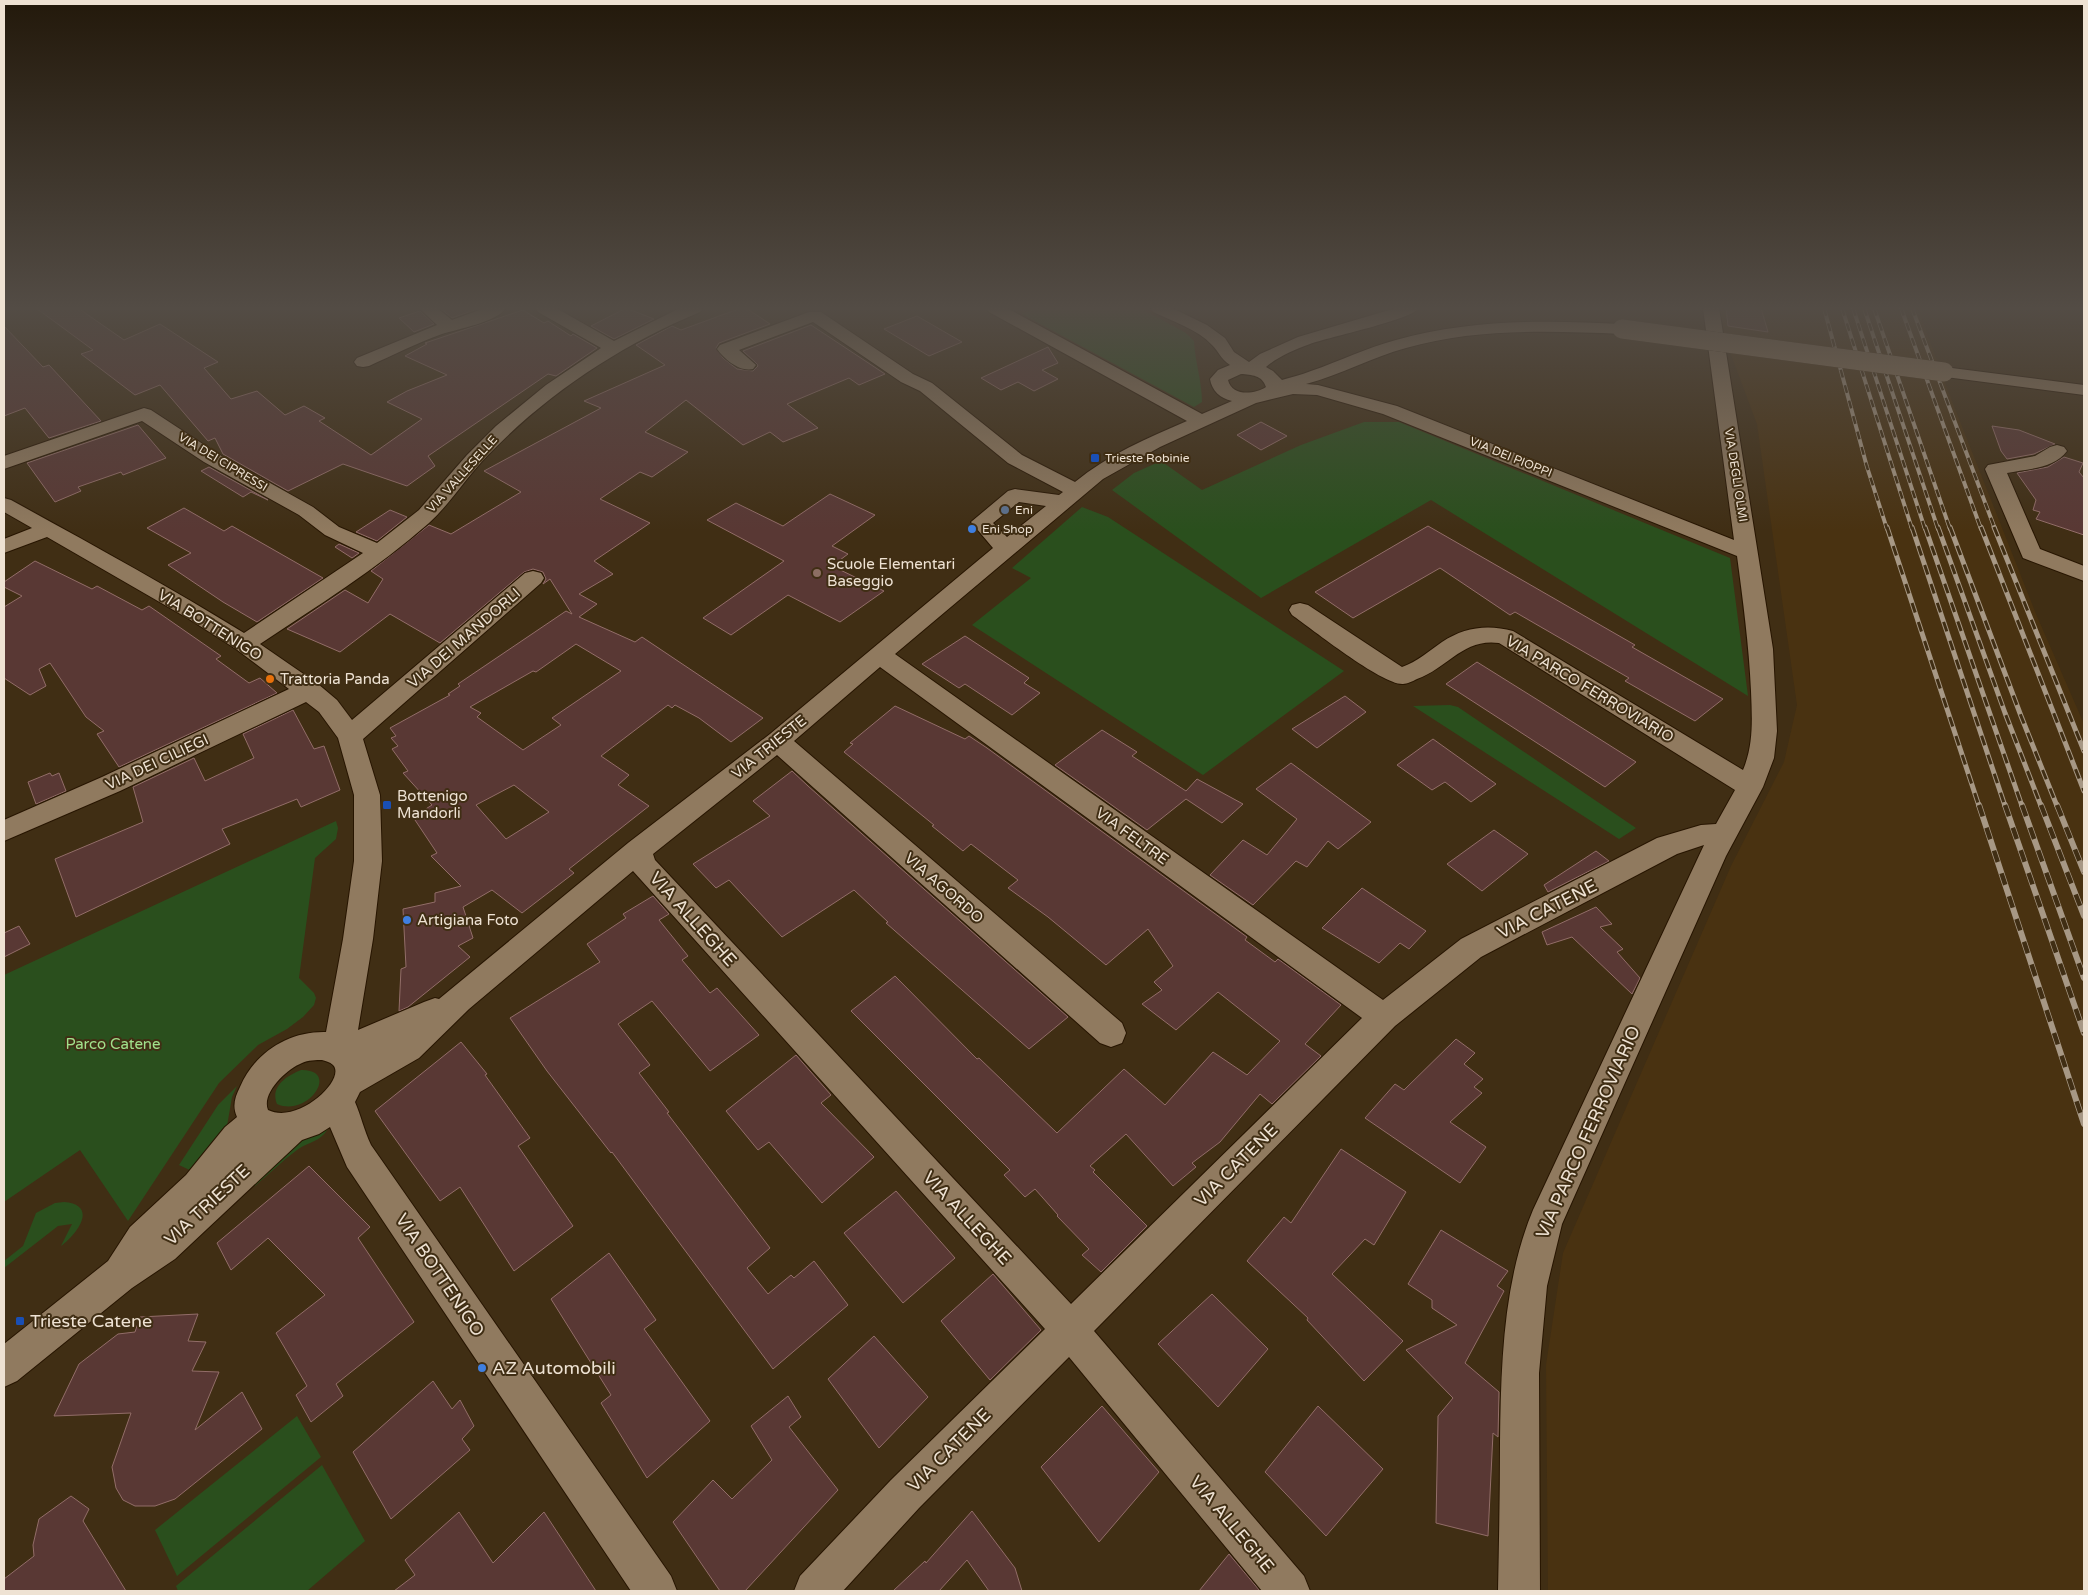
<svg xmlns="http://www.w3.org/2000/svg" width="2088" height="1595" font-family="'Varela Round',sans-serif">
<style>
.built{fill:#493211}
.green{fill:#2a4f1d}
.building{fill:#593834;stroke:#926d68;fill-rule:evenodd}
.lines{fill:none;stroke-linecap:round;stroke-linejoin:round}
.minor-casing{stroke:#271500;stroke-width:2}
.minor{fill:#907a5f;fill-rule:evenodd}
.rail-far2-casing{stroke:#a79885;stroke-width:4}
.rail-far1-casing{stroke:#a79885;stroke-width:5}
.rail-casing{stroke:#a79885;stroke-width:6}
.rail-far2{stroke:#402e14;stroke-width:2.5;stroke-dasharray:8;stroke-linecap:butt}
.rail-far1{stroke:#402e14;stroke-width:3;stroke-dasharray:10;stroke-linecap:butt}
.rail{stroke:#402e14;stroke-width:4.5;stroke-dasharray:12;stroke-linecap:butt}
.minor-bridge-casing{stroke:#271500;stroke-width:19;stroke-linecap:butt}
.minor-bridge{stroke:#907a5f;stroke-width:19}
.transit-dot{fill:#1a4fb4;stroke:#402e14;stroke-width:2}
.service-dot{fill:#5c6f8a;stroke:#402e14;stroke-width:2}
.shop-dot{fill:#3f7fe0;stroke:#402e14;stroke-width:2}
.education-dot{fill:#8d6e63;stroke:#402e14;stroke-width:2}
.food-dot{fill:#e8710a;stroke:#402e14;stroke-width:2}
.labels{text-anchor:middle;stroke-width:4;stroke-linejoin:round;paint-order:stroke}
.far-street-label{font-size:12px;fill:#eee2d3;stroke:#402e14}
.far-poi-label{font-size:12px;fill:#eee2d3;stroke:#402e14;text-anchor:start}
.poi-label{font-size:15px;fill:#eee2d3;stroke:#402e14;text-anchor:start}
.street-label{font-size:15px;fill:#eee2d3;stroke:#402e14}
.park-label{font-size:15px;fill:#a0e08b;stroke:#402e14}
.near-street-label{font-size:18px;fill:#eee2d3;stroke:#402e14}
.near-poi-label{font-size:18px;fill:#eee2d3;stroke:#402e14;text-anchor:start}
</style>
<rect width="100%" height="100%" fill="#402e14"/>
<path class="built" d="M1718,308H1918L1948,391L2036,614L2084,724V1591H1548L1546,1365L1563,1253L1731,866L1784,762L1797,705L1757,424L1721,328Z"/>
<path class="green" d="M1036,308H1140L1186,333L1194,341C1195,362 1202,381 1202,402L1194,407L1022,314Z
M1364,422H1399L1730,558L1748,696L1431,500L1261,598L1112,490L1134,473L1161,461L1202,490L1301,445Z
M1082,507L1108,517L1344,671L1203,775L972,625L1031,578L1012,568Z
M1450,705L1458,707L1636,828L1619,839L1413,706Z
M336,821L338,828L336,839L315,858L299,978L314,993L316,998L314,1005L303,1017L287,1029L258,1045L219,1083L128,1221L80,1150L4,1202V975Z
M301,1070C341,1069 308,1118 277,1104C270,1087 286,1076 301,1070Z
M237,1086L232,1097L227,1126L198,1174L179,1165L218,1105Z
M330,1125C321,1143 311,1140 297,1150C282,1161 269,1174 255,1186L248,1178L285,1149Z
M64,1202C99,1205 77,1234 61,1246L72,1224L58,1226L4,1268V1261L23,1246L36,1213L55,1203Z
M297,1416L321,1457L177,1576L155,1530Z
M322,1465L365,1541L307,1591H178L176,1586Z"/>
<path class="building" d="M36,308H78L124,340L160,324L218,362L204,368L231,399L257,391L285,415L304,406L325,418L319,421L371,455L422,419L387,402L407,391L447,375L405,356L427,344L425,343L523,310L544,323L548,321L571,336L573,334L597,348L556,376L548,374L428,456L435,466L407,486L343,464L288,491L223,454L215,438L208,441L160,385L135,395L81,354L93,350Z
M440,308H480L452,318Z
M626,308L654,319L614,339L591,326Z
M741,308H746L770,324L719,343L716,348L723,358L737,369L753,371L758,366L757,364L743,351L811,325L885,374L859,385L849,378L787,404L818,428L783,442L770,432L743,445L686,400L645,432L688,452L652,477L640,472L600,499L650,523L594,561L613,574L579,594L597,604L579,617L635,642L642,637L763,718L731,742L699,718L675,705L672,708L668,705L601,756L629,775L618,785L649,806L569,869L574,873L522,913L492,890L463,907L473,938L458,946L470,957L408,1007L399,1011L401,969L406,967L403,909L435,902V893L461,886L431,856L437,853L413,817L432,805L403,773L408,771L392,749L398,746L391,738L396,736L390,728L450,695L448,694L460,686L458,684L566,611L572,614L550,579L543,584L546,579L543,572L533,569L524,572L440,643L390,614L340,652L287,629L345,590L368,603L383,579L371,571L429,525L451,534L521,492L484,471L601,408L584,401L665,365L636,345L672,326L681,330ZM576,644L621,671L552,718L561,725L523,750L477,717L481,713L470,707L533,671L536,672ZM514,785L549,812L506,839L476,805Z
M1726,308H1761L1768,332L1728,326Z
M420,311L434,324L414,332L399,318Z
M917,316L962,342L929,356L884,329Z
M4,326L43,367L49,365L101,421L49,438L25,408L4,416Z
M1048,347L1058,363L1042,370L1058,379L1034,391L1018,382L1001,390L981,378Z
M1261,422L1287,436L1261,450L1237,435Z
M138,425L166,458L123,475L121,472L78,487L81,491L55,502L27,463Z
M1992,426L2019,430L2055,444L2034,454L2007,459L2001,451Z
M2064,457L2083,463L2079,472L2084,478V535L2036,519L2040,512L2033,510L2036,500L2017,473L2048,467Z
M209,467L268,500L251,492L243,497L201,471Z
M830,494L875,515L832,546L848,554L832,566L884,591L840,622L788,595L731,635L703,618L784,561L707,520L736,503L783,526Z
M184,508L224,531L232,526L323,578L257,622L223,602L168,565L191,553L147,528Z
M390,510L407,517L377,541L356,532Z
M1428,526L1635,645L1632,647L1723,699L1695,721L1625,681L1629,678L1515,612L1510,615L1440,568L1353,618L1315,592Z
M339,544L359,553L352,558L335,547Z
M35,561L92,589L97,586L142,610L149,606L221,656L216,659L249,683L260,678L277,693L119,767L97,734L104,731L86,717L50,663L39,669L46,686L30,695L4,678V607L22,596L4,587V582Z
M965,636L1029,678L1024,683L1040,693L1012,715L965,684L959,688L922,664Z
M1477,662L1541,702L1636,762L1605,787L1446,684Z
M1345,696L1366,712L1317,748L1292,729Z
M895,706L965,739L969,736L987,748L1247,937L1245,940L1275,962L1278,959L1341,1005L1305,1044L1321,1056L1272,1104L1260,1094L1220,1142L1192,1163L1196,1167L1173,1186L1126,1134L1090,1166L1095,1170L1093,1172L1147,1226L1101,1272L1082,1255L1089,1249L1057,1216L1058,1215L1035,1189L1025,1197L1004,1175L1010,1170L851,1011L895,976L977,1059L979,1058L1057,1133L1124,1069L1165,1105L1213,1052L1247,1075L1280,1041L1218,992L1176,1030L1142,1004L1162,990L1154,982L1173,966L1148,929L1106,965L1048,917L1008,888L1018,880L971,844L963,851L932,826L934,825L844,752L853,744L850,743Z
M293,710L314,749L324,746L340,790L301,807L297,799L222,829L230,844L76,917L55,859L143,822L133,787L194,758L205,781L254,758L243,734Z
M1102,730L1137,752L1132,756L1186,791L1197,779L1243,804L1222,823L1186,799L1147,830L1055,765Z
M1433,739L1496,784L1471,802L1445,782L1432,790L1397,765Z
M1291,763L1371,822L1338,849L1328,841L1307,867L1296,861L1253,905L1210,875L1243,840L1267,855L1297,819L1256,789Z
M792,771L808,786L1068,1017L1029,1049L886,923L888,922L854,890L782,937L729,880L716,888L693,864L770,816L753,801Z
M50,773L52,776L59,773L66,791L36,804L28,782Z
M1494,830L1528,854L1482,891L1447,864Z
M1596,851L1609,861L1548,892L1544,885Z
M1362,888L1426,931L1409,949L1400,943L1379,963L1322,928Z
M653,896L669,914L659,920L688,956L682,960L710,993L717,988L759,1035L710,1071L652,1001L618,1024L650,1065L639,1073L669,1112L667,1113L770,1248L747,1268L768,1294L791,1275L794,1278L814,1261L848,1305L773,1369L612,1152L611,1153L547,1071L510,1018L600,962L587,944L626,918L623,914Z
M1596,907L1612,924L1600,927L1623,949L1617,952L1640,978L1632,994L1572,937L1547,945L1542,932Z
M19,926L30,944L4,957V933Z
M1456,1039L1475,1053L1464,1064L1483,1079L1474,1087L1482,1093L1450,1122L1486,1147L1460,1183L1365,1118L1395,1084L1404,1090Z
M461,1042L487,1074L485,1075L530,1138L518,1146L573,1226L514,1271L460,1187L440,1201L375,1111Z
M796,1055L831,1095L821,1103L874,1157L822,1203L769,1142L758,1150L726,1111Z
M1341,1149L1406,1192L1374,1245L1365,1239L1332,1274L1403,1341L1364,1381L1307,1320L1308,1318L1247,1261L1284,1217L1291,1223Z
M309,1166L370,1227L358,1238L414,1322L336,1384L343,1396L311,1422L296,1395L307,1386L276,1333L325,1295L268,1238L231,1270L217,1243Z
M896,1191L955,1258L903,1303L844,1233Z
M1441,1230L1508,1271L1497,1286L1504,1291L1465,1363L1499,1392L1498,1437L1493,1433L1488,1536L1436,1523L1438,1416L1453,1398L1406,1350L1457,1325L1432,1308V1300L1408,1284Z
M609,1253L656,1320L644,1329L710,1421L647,1478L601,1403L611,1395L551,1299Z
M993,1274L1041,1330L990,1380L941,1321Z
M1212,1294L1268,1349L1218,1407L1158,1344Z
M198,1314L188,1341L206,1342L192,1371L219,1372L195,1430L242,1392L262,1429L175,1499L155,1506H135L123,1500L116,1488L112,1467L131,1413L54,1416L79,1364L118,1334L135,1332L140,1317Z
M874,1336L928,1397L879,1448L828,1379Z
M433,1381L452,1409L460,1400L474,1426L462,1439L470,1450L391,1519L353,1452Z
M788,1396L801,1417L789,1427L838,1490L745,1591H720L673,1522L713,1480L732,1499L772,1460L751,1426Z
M1102,1406L1159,1472L1099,1542L1041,1467Z
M1318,1406L1383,1469L1326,1536L1265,1472Z
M71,1496L89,1509L83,1521L126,1591H4V1579L34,1556L33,1545L39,1519Z
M972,1511L1015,1568L1022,1591H989L967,1560L939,1591H893L925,1561L926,1563Z
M459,1512L493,1563L544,1512L596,1591H394L415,1575L405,1560Z
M1229,1554L1260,1591H1199Z"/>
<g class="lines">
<g class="minor-casing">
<path id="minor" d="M419,308H437L452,320L485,308H506C497,322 458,329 442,334C417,343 393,355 369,366L363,367L357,366L354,362L357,358L437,325Z
M536,308H556L614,341L680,308H702L700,312C621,345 548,393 488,455C467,476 451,503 429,523C377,569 317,606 260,644L318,684L337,700L352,720L525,573L533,571L541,573L544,578L541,583L363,739L380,795L382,861L373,939L358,1030L424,1002L435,998L439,999L628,843L770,734L993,548L971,522L1008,491L1015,489L1059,495L1063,492L1008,463L920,391L901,382L813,322L739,350L756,365L753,369C740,372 725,360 717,349L720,345L809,312H821L913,374L932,383L1022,455L1075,482C1108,455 1147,438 1187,421L989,312L987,308H1007L1202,414L1232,401C1220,398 1212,391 1210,379L1218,370L1230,365C1220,358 1219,352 1212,345C1197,329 1172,321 1153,312L1151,308H1172L1207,325L1225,338L1234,352L1249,362L1260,354L1298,337L1396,308H1419C1411,320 1329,337 1310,344C1294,350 1279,356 1266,367L1273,371L1282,380C1291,377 1301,375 1311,371C1340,361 1366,348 1396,340C1470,319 1546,320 1622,324L1628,325L1631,329L1628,333L1622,334C1550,331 1476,328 1406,348C1372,357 1341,375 1306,384L1318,385L1397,406L1734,540L1703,308H1719L1773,649L1777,731L1774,758L1763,787L1726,856L1562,1224L1547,1286L1539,1373L1540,1591H1498C1499,1541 1500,1492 1500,1442C1501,1365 1503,1282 1533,1210L1704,845L1677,854L1481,957L1395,1026L1094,1331L1304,1576L1310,1591H1262L1069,1357L919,1508L843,1591H794L800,1576L891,1480L1045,1329L633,871L469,1009L419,1058L360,1092L355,1102C361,1116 364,1130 371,1145L671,1576L677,1591H631L347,1167L330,1127L319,1134L302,1140L175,1259L132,1288L17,1381L4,1387V1344L108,1261L130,1227L186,1175L225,1127L237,1117C232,1106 235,1097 240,1087C255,1052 289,1031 326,1032L343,939L354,861V795L338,738L319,712L306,702L120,791L4,841V820L102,777L289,689L236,649L189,619L47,537L4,553V539L32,528L4,512V498L11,500C89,543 168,586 244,633L363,553L325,535L299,515L204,462L142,421L4,469V456L144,408L151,410L218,454L313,507L339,527L377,543L419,510L467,455L496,426L546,385L601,348L538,312ZM1241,374C1252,375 1262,375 1266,387C1255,394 1232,397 1228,380ZM1293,394L1317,395L1383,414L1737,556C1743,601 1749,645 1751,691C1752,718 1754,744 1743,770L1513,631C1488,624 1464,627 1442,642C1429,651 1417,662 1402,667L1308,605L1300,603L1292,605L1289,610L1292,615C1312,629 1382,685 1403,684C1407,684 1413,681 1417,679C1448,668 1463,638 1499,643L1735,790L1716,824L1701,825L1657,838L1461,939L1383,1000L895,654L1103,479L1160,447L1256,403ZM1019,502L1046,506L1007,537L993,523ZM880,667L1362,1018L1071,1304L655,860L653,854L777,755L1100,1043L1111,1047L1122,1043L1126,1033L1122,1023L794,741ZM322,1060C325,1061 330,1062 333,1065C347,1079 298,1125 268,1110C261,1093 287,1069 302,1063C308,1060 316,1060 322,1060Z
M1944,367L2084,385V395L1938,376L1935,372L1938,368Z
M2057,445L2064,447L2067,451C2054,469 2026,469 2007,473L2040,549L2084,566V581L2023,558L1985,469L1988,465L2035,456L2050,447Z"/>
</g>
<use href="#minor" class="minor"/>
<g class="rail-far2-casing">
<path id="rail-far2" d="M1824,308L1867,467L1887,529
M1842,308L1912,529
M1853,308L1925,529
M1864,308L1938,529
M1874,308L1950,529
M1901,308L1981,529
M1912,308L1995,529"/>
</g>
<g class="rail-far1-casing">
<path id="rail-far1" d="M1887,527L1979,806
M1912,527L2005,806
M1925,527L2022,806
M1938,527L2005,713L2041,806
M1950,527L2021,716L2057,806
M1981,527L2084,791
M1994,527L2084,751"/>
</g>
<g class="rail-casing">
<path id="rail" d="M1979,805L2084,1124
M2005,805L2084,1033
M2022,805L2084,978
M2041,805L2084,916
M2057,805L2084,872"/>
</g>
<use href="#rail-far2" class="rail-far2"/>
<use href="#rail-far1" class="rail-far1"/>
<use href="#rail" class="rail"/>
<g class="minor-bridge-casing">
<path id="minor-bridge" d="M1622,329L1944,372"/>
</g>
<use href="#minor-bridge" class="minor-bridge"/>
</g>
<linearGradient id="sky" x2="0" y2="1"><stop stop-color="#23190b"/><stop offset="0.58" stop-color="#534c45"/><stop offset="1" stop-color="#534c45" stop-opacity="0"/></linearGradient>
<rect width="2088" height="531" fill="url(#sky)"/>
<g class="transit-dot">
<rect x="1090" y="453" width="10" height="10" rx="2.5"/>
<rect x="382" y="800" width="10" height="10" rx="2.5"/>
<rect x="15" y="1316" width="10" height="10" rx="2.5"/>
</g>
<circle class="service-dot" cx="1005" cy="510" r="5"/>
<g class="shop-dot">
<circle cx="972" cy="529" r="5"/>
<circle cx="407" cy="920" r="5"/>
<circle cx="482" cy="1368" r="5"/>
</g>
<circle class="education-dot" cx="817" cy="573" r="5"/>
<circle class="food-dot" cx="270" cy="679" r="5"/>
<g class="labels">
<g class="far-street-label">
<text transform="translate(1511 457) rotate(22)" y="4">VIA DEI PIOPPI</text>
<text transform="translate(223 462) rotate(31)" y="4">VIA DEI CIPRESSI</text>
<text transform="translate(462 474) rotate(-48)" y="4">VIA VALLESELLE</text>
<text transform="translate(1736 475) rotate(81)" y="4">VIA DEGLI OLMI</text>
</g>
<g class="far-poi-label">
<text x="1105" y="462">Trieste Robinie</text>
<text x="1015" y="514">Eni</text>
<text x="982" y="533">Eni Shop</text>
</g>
<g class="poi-label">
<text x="827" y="569">Scuole Elementari<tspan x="827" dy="17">Baseggio</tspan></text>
<text x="280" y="684">Trattoria Panda</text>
<text x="397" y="801">Bottenigo<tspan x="397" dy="17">Mandorli</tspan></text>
<text x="417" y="925">Artigiana Foto</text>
</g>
<g class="street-label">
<text transform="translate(210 625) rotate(32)" y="5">VIA BOTTENIGO</text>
<text transform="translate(464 638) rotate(-41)" y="5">VIA DEI MANDORLI</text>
<text transform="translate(1590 689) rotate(31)" y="5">VIA PARCO FERROVIARIO</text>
<text transform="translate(769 747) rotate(-39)" y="5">VIA TRIESTE</text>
<text transform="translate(157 762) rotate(-25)" y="5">VIA DEI CILIEGI</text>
<text transform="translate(1132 836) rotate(36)" y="5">VIA FELTRE</text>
<text transform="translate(944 888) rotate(41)" y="5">VIA AGORDO</text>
</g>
<g class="park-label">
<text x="113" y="1049">Parco Catene</text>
</g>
<g class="near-street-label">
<text transform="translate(1547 909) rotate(-27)" y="6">VIA CATENE</text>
<text transform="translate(693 919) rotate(48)" y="6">VIA ALLEGHE</text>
<text transform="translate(1588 1132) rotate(-66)" y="6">VIA PARCO FERROVIARIO</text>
<text transform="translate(1236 1165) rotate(-45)" y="6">VIA CATENE</text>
<text transform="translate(207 1205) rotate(-43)" y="6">VIA TRIESTE</text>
<text transform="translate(967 1218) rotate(47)" y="6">VIA ALLEGHE</text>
<text transform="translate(440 1275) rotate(56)" y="6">VIA BOTTENIGO</text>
<text transform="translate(949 1450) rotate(-45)" y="6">VIA CATENE</text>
<text transform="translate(1232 1524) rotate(50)" y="6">VIA ALLEGHE</text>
</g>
<g class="near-poi-label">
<text x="30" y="1327">Trieste Catene</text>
<text x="492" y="1374">AZ Automobili</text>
</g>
</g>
<rect width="2088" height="1595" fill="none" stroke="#eee2d3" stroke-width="10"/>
</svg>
